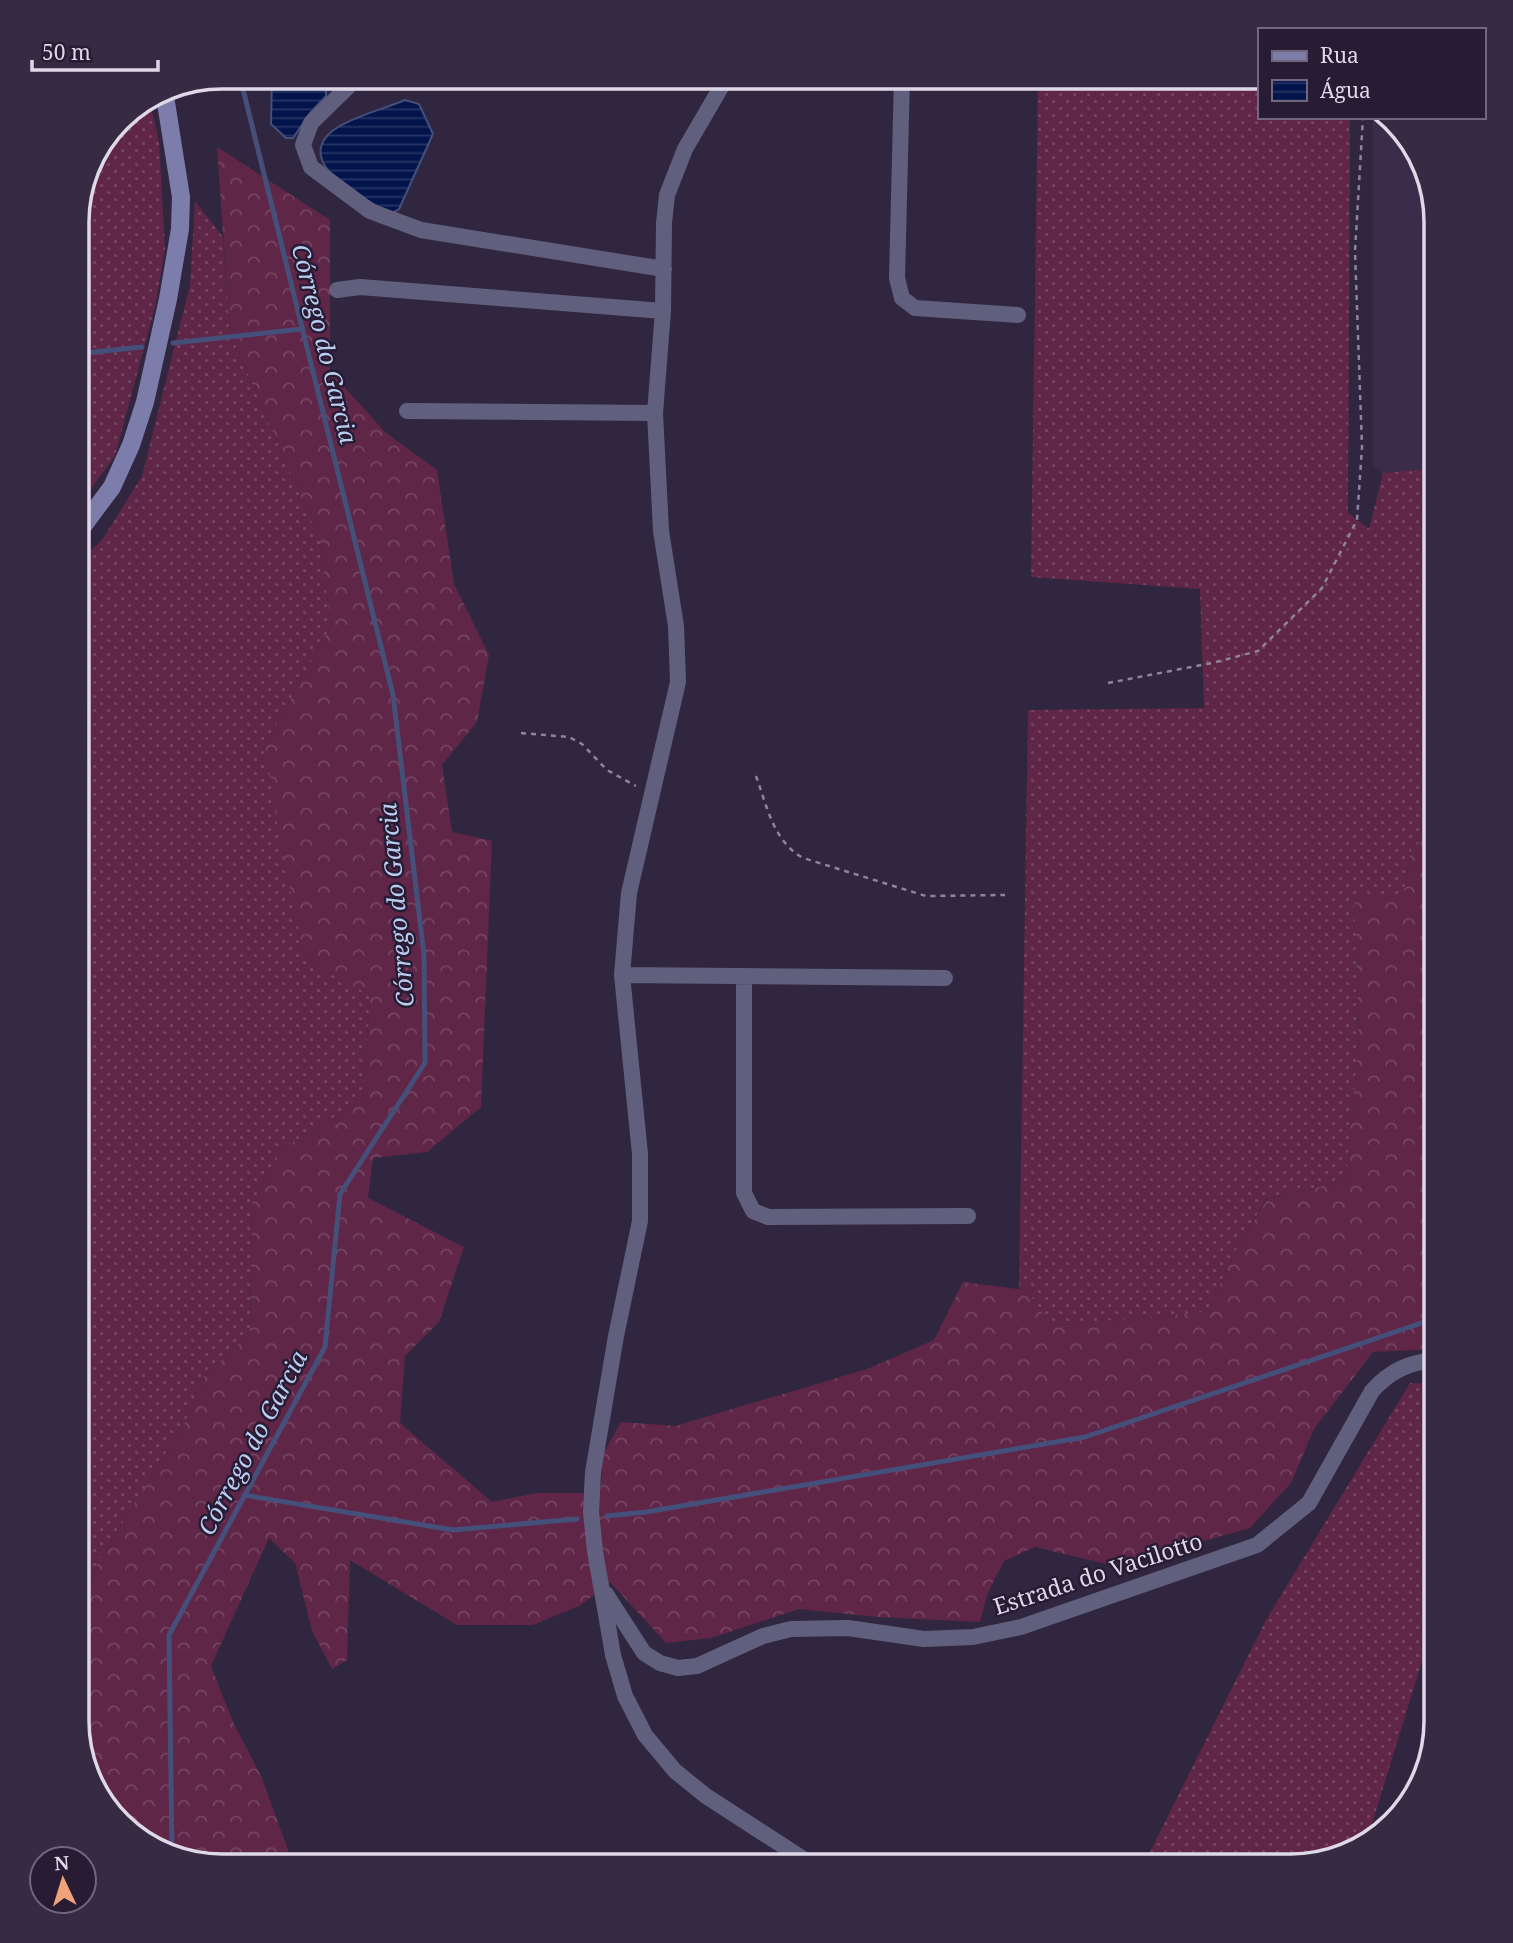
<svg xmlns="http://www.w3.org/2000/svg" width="1513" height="1943" font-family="'Noto Serif',serif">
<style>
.built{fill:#3b2c4b}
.grass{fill:url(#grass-dots)}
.forest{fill:url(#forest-crowns)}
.water{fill:url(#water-rules);stroke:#444f7a;stroke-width:2}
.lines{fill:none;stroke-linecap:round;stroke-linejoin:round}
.stream{stroke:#444f7a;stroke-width:5}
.path{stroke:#8e859a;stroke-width:2.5;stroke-dasharray:5 5;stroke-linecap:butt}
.street{stroke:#60607e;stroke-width:16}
.secondary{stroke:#7d7dac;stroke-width:18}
.labels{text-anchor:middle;stroke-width:5;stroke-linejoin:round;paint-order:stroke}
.street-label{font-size:23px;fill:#dfd8e8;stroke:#271c34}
.water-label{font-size:24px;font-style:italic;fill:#baccf0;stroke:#271c34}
.rim{fill:none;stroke:#dfd8e8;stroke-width:3.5}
</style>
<defs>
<pattern id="grass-dots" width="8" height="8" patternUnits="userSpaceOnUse" patternTransform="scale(1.75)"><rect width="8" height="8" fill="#5f2648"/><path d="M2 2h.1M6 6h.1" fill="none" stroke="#764562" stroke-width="1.8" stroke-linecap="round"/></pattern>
<pattern id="forest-crowns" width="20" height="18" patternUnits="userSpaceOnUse" patternTransform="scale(1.75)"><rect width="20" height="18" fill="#5f2648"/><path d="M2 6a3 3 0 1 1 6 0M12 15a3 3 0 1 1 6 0" fill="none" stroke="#764562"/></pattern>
<pattern id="water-rules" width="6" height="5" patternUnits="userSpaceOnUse" patternTransform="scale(1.75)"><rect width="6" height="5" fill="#02144b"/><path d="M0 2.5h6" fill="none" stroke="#263565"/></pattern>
</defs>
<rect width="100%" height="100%" fill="#31263f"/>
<path class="built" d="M1373,117H1385L1412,142L1436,223V468L1383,473L1373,465Z"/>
<path class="grass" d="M1038,77H1259V117H1350L1348,513L1369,529L1383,473L1436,468V826L1411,851L1403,897L1354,898L1359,1039L1346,1181L1267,1198L1233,1255L1208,1312L1051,1326L1027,1290L1019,1289L1028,710L1204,708L1200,589L1031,577Z
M149,99L159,141L165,249L155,307L115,456L77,508V213L92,158L126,113Z
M195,201L223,237L230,332L320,541L331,626L265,745L305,960L370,994L363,1100L282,1149L252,1203L250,1334L205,1375L185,1422L95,1567L77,1637V563L102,540L142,476L190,285Z
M1410,1383L1436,1384V1616L1366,1843L1291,1866H1143L1266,1620Z"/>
<path class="forest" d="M217,147L330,220V371L385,432L437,470L454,584L489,655L477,722L442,765L452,832L492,841L481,1107L427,1152L373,1158L368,1198L464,1247L439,1322L405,1356L400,1423L492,1502L536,1493H600L603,1454L621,1422L675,1426L867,1369L934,1340L963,1282L1027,1290L1051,1326L1208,1312L1233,1255L1268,1198L1346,1181L1359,1039L1354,897H1403L1411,851L1436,826V1349L1373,1352L1314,1429L1291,1483L1250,1528L1115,1566L1035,1547L1004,1561L988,1592L980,1622L877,1617L799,1609L711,1638L666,1643L610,1582L581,1605L533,1625H457L350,1560L347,1660L332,1669L312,1631L295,1563L269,1538L211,1666L233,1722L261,1776L294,1866H222L150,1847L101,1801L77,1720V1637L95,1567L185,1422L205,1375L250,1334L252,1203L282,1149L363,1100L370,995L305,960L281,846L265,745L331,626L320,541L230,332Z"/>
<path class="water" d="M272,77H326V96L310,113L293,138H286L271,124Z
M405,100L419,104L433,134L399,209L392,213C368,202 288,163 335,129C354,116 384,109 405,100Z"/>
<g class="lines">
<path class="stream" d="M77,343L86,353L142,347
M173,343L302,329
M244,1495L453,1530L577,1519
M607,1516L646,1512L1085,1437L1436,1318
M172,1853L169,1635L325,1347L340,1194L425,1063L424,955L393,695L240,77"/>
<path class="path" d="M1108,683L1212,663L1258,651L1322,588L1357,520L1362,447L1355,251L1363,117
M521,733L569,737L582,744L607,770L636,786
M756,776C767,806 773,841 803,858L926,896L1005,895"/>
<path class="street" d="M727,77L685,149L667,195L664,223L663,311L655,413L661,531L676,626L678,682L629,893L622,975L640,1154V1221L616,1336L593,1472L591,1512L595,1551L613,1655L625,1696L645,1735L675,1771L706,1796L814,1866
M902,77L897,278L902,298L915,308L1018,315
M355,80L311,123L303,145L311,167L370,211L421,230L664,269
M337,290L360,287L663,311
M407,411L655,413
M622,975L945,978
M744,976V1193L753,1211L768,1217L968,1216
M606,1594L644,1653L660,1663L678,1668L697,1666L763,1636L791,1629L848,1628L924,1639L973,1637L1021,1627L1257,1545L1309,1503L1372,1391C1390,1371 1409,1362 1436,1360"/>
<path class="secondary" d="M77,534L112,487L131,445L145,402L168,299L180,229L181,197L164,90"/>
</g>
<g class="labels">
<g class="street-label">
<text transform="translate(1098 1574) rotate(-18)" y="8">Estrada do Vacilotto</text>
</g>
<g class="water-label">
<text transform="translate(324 344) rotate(76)" y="8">Córrego do Garcia</text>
<text transform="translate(397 905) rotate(-95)" y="8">Córrego do Garcia</text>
<text transform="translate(253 1443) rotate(-62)" y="8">Córrego do Garcia</text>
</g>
</g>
<path d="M0 0H1513V1943H0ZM222 89H1291A133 133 0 0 1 1424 222V1721A133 133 0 0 1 1291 1854H222A133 133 0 0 1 89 1721V222A133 133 0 0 1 222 89Z" fill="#362b42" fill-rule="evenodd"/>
<path class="rim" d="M222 89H1291A133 133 0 0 1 1424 222V1721A133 133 0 0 1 1291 1854H222A133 133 0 0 1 89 1721V222A133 133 0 0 1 222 89Z"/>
<rect x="1258" y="28" width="228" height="91" fill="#271c34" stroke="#71677c" stroke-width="2"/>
<rect x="1272" y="51" width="35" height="10" fill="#7d7dac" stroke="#71677c" stroke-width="2"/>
<text x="1320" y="63" font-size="21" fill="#dfd8e8">Rua</text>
<rect x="1272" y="80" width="35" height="21" fill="url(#water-rules)" stroke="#71677c" stroke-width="2"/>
<text x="1320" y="98" font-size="21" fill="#dfd8e8">Água</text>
<g transform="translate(63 1880) rotate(356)"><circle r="33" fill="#271c34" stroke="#71677c" stroke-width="2"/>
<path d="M0-5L12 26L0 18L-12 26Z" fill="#f0a279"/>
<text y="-10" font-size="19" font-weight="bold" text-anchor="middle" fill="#dfd8e8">N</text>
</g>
<path d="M32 60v10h126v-10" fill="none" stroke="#dfd8e8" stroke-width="3.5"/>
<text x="42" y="60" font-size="21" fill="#dfd8e8" stroke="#271c34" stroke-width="5" paint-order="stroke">50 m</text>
</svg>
